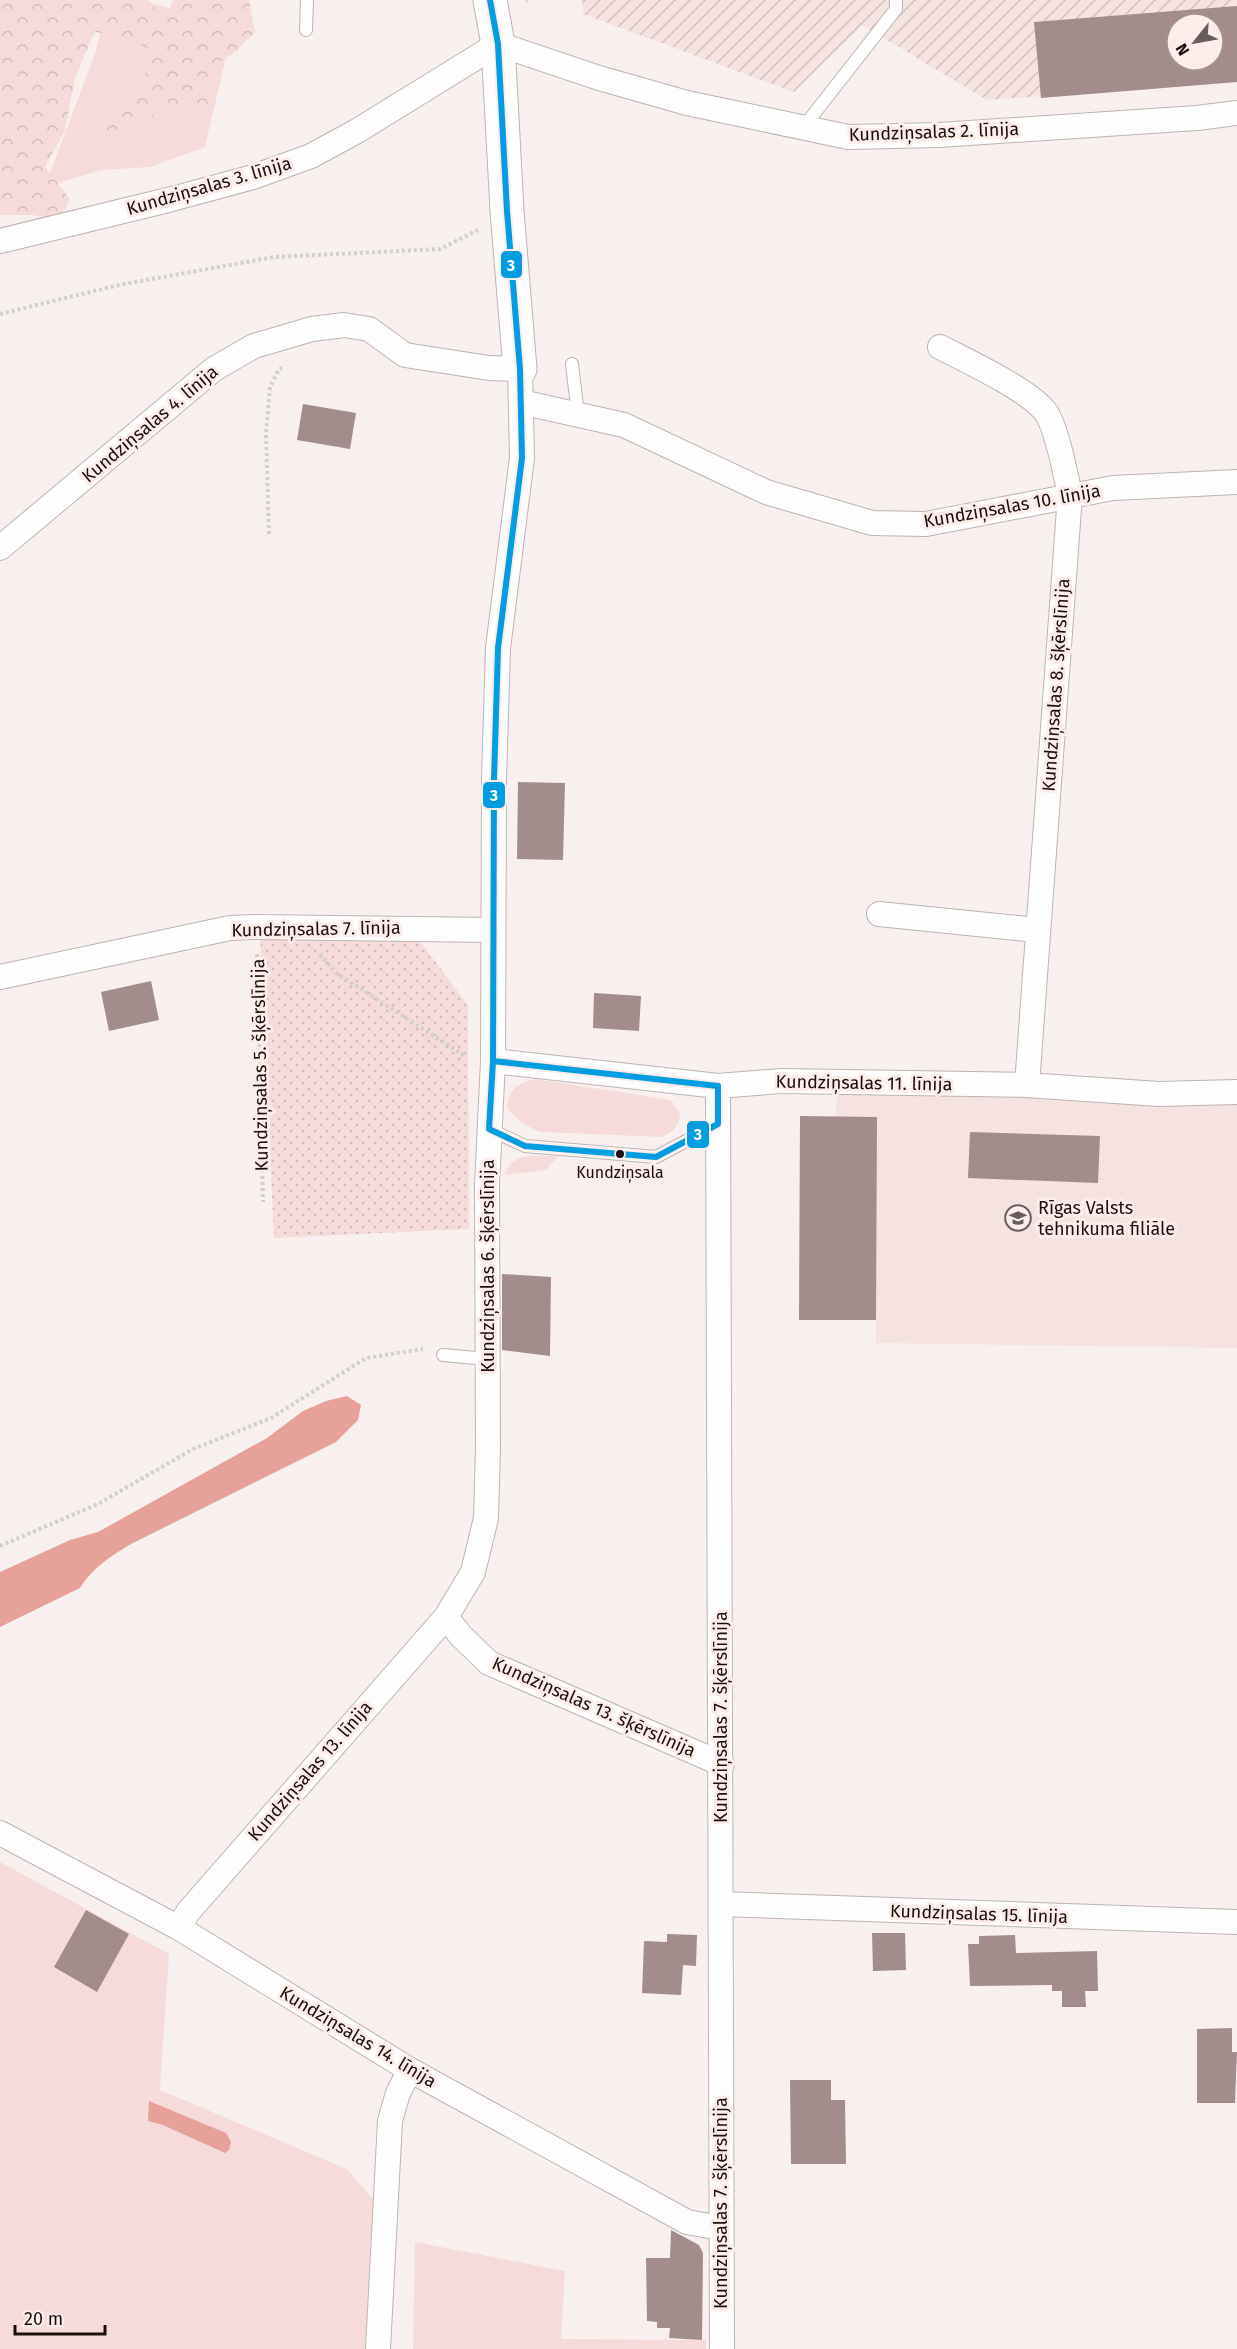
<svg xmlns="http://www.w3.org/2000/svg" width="1237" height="2349" font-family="'Fira Sans',sans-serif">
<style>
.built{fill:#f5e3e1}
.industrial{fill:url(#industrial-furrows);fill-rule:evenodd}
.green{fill:#f5dcda}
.forest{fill:url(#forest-crowns)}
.park{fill:url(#park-dots)}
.water{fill:#e7a09a}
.building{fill:#a28d8c;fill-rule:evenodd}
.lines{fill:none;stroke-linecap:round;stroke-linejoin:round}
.lane-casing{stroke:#bcb4b3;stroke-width:14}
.street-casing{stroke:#bcb4b3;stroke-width:26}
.secondary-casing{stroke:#bcb4b3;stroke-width:35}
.path{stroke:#d1cfcf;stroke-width:4;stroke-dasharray:3 3;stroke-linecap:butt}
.lane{stroke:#fefdfd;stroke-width:12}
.street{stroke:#fefdfd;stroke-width:24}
.secondary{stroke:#fefdfd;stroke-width:33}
.bus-1-casing{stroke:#fcedeb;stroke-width:10}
.bus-1{stroke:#009de0;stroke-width:6}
.bus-dot{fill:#18100f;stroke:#fcedeb;stroke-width:2}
.labels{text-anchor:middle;stroke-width:6;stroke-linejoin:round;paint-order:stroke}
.bus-label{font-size:16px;fill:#18100f;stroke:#fcedeb}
.street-label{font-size:18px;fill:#18100f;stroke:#fcedeb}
.poi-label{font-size:18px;fill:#18100f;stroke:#fcedeb;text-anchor:start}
.line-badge{stroke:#fcedeb;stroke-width:2}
.badge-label{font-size:16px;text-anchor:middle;font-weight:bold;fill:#fff}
</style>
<defs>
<pattern id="industrial-furrows" width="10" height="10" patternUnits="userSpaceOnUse" patternTransform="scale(1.5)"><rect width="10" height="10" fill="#f5e3e1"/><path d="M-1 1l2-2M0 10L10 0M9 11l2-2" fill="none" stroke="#d1c2c0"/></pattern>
<pattern id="forest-crowns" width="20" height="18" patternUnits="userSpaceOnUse" patternTransform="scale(1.5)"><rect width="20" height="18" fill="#f5dcda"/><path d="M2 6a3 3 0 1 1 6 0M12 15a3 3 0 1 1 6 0" fill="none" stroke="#d1bcba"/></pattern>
<pattern id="park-dots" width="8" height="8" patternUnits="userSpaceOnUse" patternTransform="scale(1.5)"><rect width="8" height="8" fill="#f5dcda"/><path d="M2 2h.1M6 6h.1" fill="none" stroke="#d1bcba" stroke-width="1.8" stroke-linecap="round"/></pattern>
</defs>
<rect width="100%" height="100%" fill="#f8f0ef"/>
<path class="built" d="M837,1090L1237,1103V1348L876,1343V1320H799L800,1116L836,1117Z"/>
<path class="industrial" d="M582,0H1237V82L987,100L862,25L794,92L583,14ZM1177,24H1213V60H1177Z"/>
<path class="green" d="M107,0H141L233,27L205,147L150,167L101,170L56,184L47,181L96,51Z
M535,1079L671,1100L680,1113C679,1126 673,1133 661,1137L541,1132C527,1126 515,1120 507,1106C510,1088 518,1083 535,1079Z
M558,1156L546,1170L505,1175C513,1150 536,1157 558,1156Z
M0,1862L169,1954L160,2090L347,2169L379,2206L370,2349H0Z
M415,2242L565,2271L561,2339L706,2340V2349H413Z"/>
<path class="forest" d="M0,0H148L164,23L173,0H249L255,32L234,53L210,69L211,105L182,112L171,104L158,102L150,125H132L107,132L102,118C133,107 142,82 154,53L129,37L94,32L75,79L65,130L45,167L70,199L59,220L32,215H0Z"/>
<path class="park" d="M260,933L416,936L468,1005L469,1229L274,1238Z"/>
<path class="water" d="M347,1396L361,1405L358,1420L336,1442L131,1544C111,1556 93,1567 80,1588L0,1627V1572L70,1540L98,1532L267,1438L303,1411L326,1401Z
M149,2101L226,2133L231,2142L229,2150L225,2153L163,2125L148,2121Z"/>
<path class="building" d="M1237,6V82L1041,98L1034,22ZM1177,24H1213V60H1177Z
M303,404L356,413L350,449L297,440Z
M518,782L565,783L563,860L517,859Z
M151,981L159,1020L109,1031L101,992Z
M594,993L641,996L639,1031L593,1028Z
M800,1116L877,1117L876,1320H799Z
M970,1132L1100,1136L1098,1183L968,1178Z
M502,1274L551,1277L550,1356L502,1350Z
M86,1910L129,1934L97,1992L54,1967Z
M872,1933H905L906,1970L873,1971Z
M667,1934L697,1935L696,1966L683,1965L681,1995L642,1993L644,1941L667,1942Z
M1015,1935L1016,1953L1097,1951L1098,1991H1085L1086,2007H1062V1991H1052V1985L970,1986L968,1944H979V1936Z
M1232,2028V2052H1237L1235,2103H1197V2029Z
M790,2080H831V2100H845L846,2164H791Z
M671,2230L699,2245L703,2253L702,2340L669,2338L670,2328H657V2322L647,2321L646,2258H670Z"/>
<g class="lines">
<g class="lane-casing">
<path id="lane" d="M306,30L307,0
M802,129L896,9V0
M572,364L578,415
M489,1129L525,1146L656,1157L718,1124
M443,1355L487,1359"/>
</g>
<g class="street-casing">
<path id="street" d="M0,241L172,199L253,177L311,156L357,131L498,44L599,78L687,103L848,137L939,135L1197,118L1237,113
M940,347C967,361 1025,388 1044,410C1056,423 1066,476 1070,495L1027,1085
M521,402L624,425L766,492L872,523L926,524L1113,488L1237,482
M0,548L214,369L254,346L312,329L344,325L369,329L405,355L489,368L520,369L522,458L498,648L494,779L493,1061L487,1185L488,1448L486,1518L473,1572L446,1617L188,1912L179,1928
M879,914L1037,930
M0,977L230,928L256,927L493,930
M493,1061L718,1086L782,1081L1027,1085L1159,1094L1237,1092
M718,1086L722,2349
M446,1617L461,1636L489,1663L722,1764
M0,1833L179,1928L410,2070L687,2222L720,2228
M721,1904L1237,1922
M378,2349L390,2121L398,2093L410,2070"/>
</g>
<g class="secondary-casing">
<path id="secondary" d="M490,0L498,44L507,211L520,369"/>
</g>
<path class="path" d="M526,1L527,0
M0,314L119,285L274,257L440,249L478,230
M269,534L266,434L270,387L279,369L282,368
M257,954L263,1202
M320,954L336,973L465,1056
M0,1546L98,1504L193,1449L271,1418L366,1358L423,1349"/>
<use href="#lane" class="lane"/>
<use href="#street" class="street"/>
<use href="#secondary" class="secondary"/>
<g class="bus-1-casing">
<path id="bus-1" d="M490,0L498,44L507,211L520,369L522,458L498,648L494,779L493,1061
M493,1061L718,1086V1124L656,1157L525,1146L489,1129Z"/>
</g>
<use href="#bus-1" class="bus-1"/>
</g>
<defs>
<g id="university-ring" transform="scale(1.35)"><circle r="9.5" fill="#fcedeb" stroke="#665e5d" stroke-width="1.5"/><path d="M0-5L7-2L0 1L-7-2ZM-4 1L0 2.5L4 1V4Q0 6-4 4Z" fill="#665e5d"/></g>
</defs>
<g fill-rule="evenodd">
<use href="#university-ring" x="1018" y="1218"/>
</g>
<circle class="bus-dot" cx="620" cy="1154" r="5"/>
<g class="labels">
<g class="bus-label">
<text x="620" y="1178">Kundziņsala</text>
</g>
<g class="street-label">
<text transform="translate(934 132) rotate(-2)" y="6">Kundziņsalas 2. līnija</text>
<text transform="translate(209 186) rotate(-16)" y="6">Kundziņsalas 3. līnija</text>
<text transform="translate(150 424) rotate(-40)" y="6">Kundziņsalas 4. līnija</text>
<text transform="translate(1012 506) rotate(-10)" y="6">Kundziņsalas 10. līnija</text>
<text transform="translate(1056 685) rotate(-86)" y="6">Kundziņsalas 8. šķērslīnija</text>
<text transform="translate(316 929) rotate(-1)" y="6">Kundziņsalas 7. līnija</text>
<text transform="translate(260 1065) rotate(-91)" y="6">Kundziņsalas 5. šķērslīnija</text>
<text transform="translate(864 1083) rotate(1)" y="6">Kundziņsalas 11. līnija</text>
<text transform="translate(488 1266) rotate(-90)" y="6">Kundziņsalas 6. šķērslīnija</text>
<text transform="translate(594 1707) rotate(24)" y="6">Kundziņsalas 13. šķērslīnija</text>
<text transform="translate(721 1717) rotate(-90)" y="6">Kundziņsalas 7. šķērslīnija</text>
<text transform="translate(310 1771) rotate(-49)" y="6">Kundziņsalas 13. līnija</text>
<text transform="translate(979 1914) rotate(2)" y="6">Kundziņsalas 15. līnija</text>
<text transform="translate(358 2037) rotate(31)" y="6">Kundziņsalas 14. līnija</text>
<text transform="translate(721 2203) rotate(-90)" y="6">Kundziņsalas 7. šķērslīnija</text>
</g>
<g class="poi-label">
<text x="1038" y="1214">Rīgas Valsts<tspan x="1038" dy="21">tehnikuma filiāle</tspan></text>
</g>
</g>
<g class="line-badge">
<rect x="500" y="250" width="23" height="29" rx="6" fill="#009de0"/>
<rect x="482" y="781" width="24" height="28" rx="6" fill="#009de0"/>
<rect x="686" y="1120" width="24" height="29" rx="6" fill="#009de0"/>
</g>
<g class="badge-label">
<text x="511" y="271">3</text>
<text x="494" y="801">3</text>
<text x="698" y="1140">3</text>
</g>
<g transform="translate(1195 42) rotate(239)"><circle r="28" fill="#fcedeb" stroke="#a19593" stroke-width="1.5"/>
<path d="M0-4.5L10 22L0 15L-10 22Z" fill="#665e5d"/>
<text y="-9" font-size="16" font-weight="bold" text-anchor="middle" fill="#18100f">N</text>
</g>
<path d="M15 2325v9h90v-9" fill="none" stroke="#18100f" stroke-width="3"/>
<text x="24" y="2325" font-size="18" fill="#18100f" stroke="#fcedeb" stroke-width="4.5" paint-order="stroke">20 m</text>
</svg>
